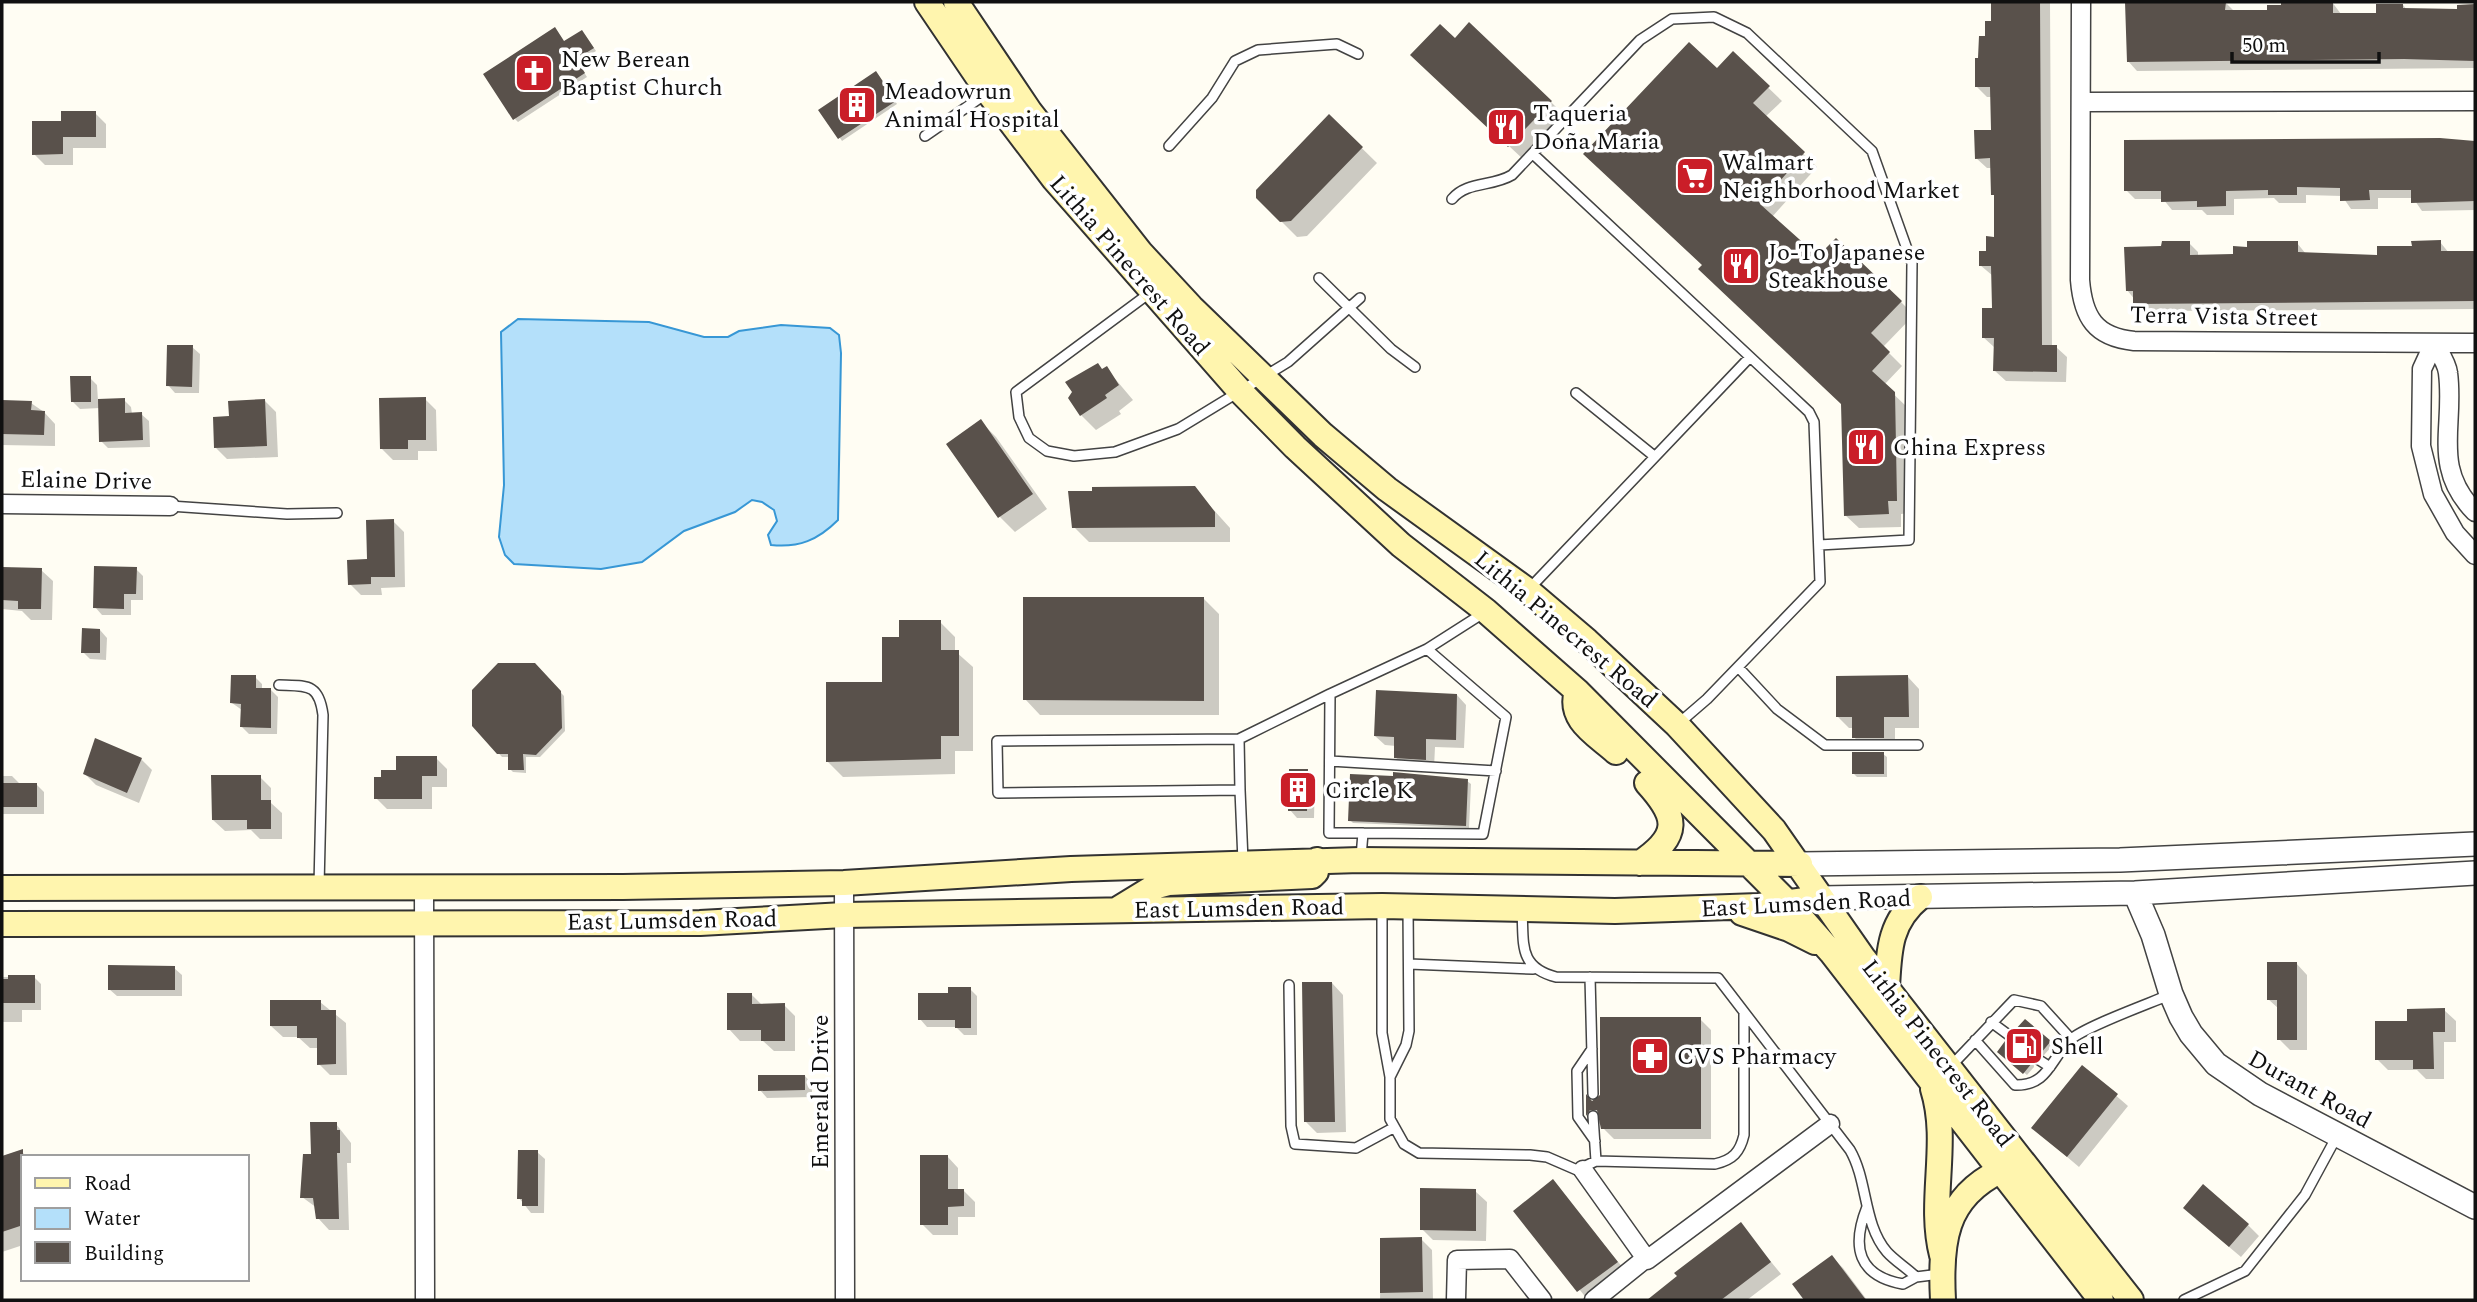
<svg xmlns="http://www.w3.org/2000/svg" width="2477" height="1302" font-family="Spectral,serif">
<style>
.water{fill:#b4e0fa;stroke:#3797d5;stroke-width:2}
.shadow{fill:#0003}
.building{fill:#59514b}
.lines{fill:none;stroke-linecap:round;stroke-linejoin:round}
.service-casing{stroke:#434343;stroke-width:12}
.minor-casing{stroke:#434343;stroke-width:21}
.tertiary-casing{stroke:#434343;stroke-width:26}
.secondary-casing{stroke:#323232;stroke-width:28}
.service{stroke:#fff;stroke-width:9}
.minor{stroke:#fff;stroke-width:18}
.tertiary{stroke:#fff;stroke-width:23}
.secondary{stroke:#fff5ae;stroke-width:24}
.labels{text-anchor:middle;stroke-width:7;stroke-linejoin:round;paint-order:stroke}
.poi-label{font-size:24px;fill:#101010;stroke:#fff;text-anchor:start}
.street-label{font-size:24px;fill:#101010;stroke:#fff}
</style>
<rect width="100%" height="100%" fill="#fffdf3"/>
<path class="water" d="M518,319L649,322L704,337H728L739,331L781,325L830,328L839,335L841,353L838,520C818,540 799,548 771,545L768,535L777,521L774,510L762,502L752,500L735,512L684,531L642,562L601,569L514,564L505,555L499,537L504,485L501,332Z"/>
<path class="shadow" d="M1993,2H2050L2052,347H2056L2067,357L2066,382L2006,381L1995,371L1994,347L1983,337L1994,310L1993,276L1980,265L1996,238L1995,197L1992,168H1987L1976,158L1992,131V97H1987L1977,87L1980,59L1993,23Z
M2126,2H2225L2234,11H2269L2283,6V2H2332L2341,14H2378L2403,5L2407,10L2459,11V7L2475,6V68L2137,71L2128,61Z
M585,35L596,51L578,63L587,77L518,122L515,119L565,43Z
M1455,40L1551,102L1566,117L1525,161L1428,70Z
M1733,54L1782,101L1765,117L1817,167L1772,217L1819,259L1901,302L1914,315L1883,347L1902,366L1884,385L1907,407L1910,513L1901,514V527L1859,528L1845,515L1842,404L1704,266L1717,71Z
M879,76L897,104L842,141L821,110Z
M95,113L106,124V148H73V165H45L34,154L62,122Z
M1329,116L1377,163L1307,236L1297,237L1258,198Z
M2126,142H2475V210L2422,211L2413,198H2378V209H2351L2342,196L2306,195V203H2279L2274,198L2234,199V215H2207L2202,210H2172L2163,199H2135L2126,190Z
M2440,242L2449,253H2475V309L2144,311L2127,290L2163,248L2189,243L2198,252V257L2235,256L2297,243L2306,254L2379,257Z
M192,347L200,354L199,393H175L168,385Z
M1106,368L1133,400L1119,411L1121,414L1096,430L1081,415Z
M90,378L97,385L98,401L124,400L131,407L132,414H141L149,421L150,447L108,448L101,441L100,408L80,409L72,401Z
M425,399L436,410L437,451H418V460H393L382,449Z
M265,401L276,412L278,457L227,459L216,448L231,418Z
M2,402L31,403L44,412L55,424V446L2,445Z
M981,422L996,437L1047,509L1015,532L1000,517Z
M1194,488L1230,528V542H1089L1074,527Z
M393,521L404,532L405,587L381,588L382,595H361L350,584Z
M2,569L41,570L53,581L52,620H31L22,611L2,609Z
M136,569L143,576V600H131V615H102L95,607Z
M1204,599L1219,614V715H1040L1025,699Z
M940,622L955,637V651L973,667V751H955V774L843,777L827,761L884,684L901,639Z
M100,630L107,638L106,660L90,659L83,652Z
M534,665L564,696L565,731L540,757H526V773L513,772L510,769V757H502L474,726Z
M255,677L262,684V690H271L278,697L277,734H249L242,727V710L232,703Z
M1908,677L1919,689V728H1895V749H1865L1854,737V728H1849L1838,717Z
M1457,695L1466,705L1464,748L1435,747L1434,768L1405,766L1395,757L1396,746L1385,745L1375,736Z
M1883,754L1887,757V777H1857L1854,774Z
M436,758L447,769V787H432V809H387L376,798L397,772Z
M141,759L152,770L139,803L96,785L85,774Z
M1308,771L1315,778L1314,818H1297L1290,810Z
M2,776H12L19,783L37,785L44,792V814H2Z
M260,777L271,788V803L282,813V839H260L251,830L225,831L213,820Z
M1467,781L1471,784L1469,828L1353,823L1350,820Z
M2296,963L2307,975V1050H2290L2279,1039V1009L2268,999Z
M174,968L182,975V996H117L109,989Z
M2,977H34L41,984V1010H22V1022H2Z
M1332,983L1343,995L1346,1132L1317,1133L1306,1122Z
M970,989L977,996V1035H964L956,1027H927L920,1019L950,995Z
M751,994L762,1005H784L795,1016V1051H774L763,1041H740L729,1029Z
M320,1002L346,1023L347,1075H330L319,1064V1048H310L298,1037H283L271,1026Z
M2444,1010L2456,1021V1042H2444V1079H2426L2417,1070H2388L2377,1059L2408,1023Z
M1700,1019L1711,1030V1139H1614L1603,1128L1602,1121L1598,1125L1587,1115V1098L1592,1103Z
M2025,1021L2053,1045L2044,1055L2033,1056L2034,1067L2027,1075L1999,1052L2017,1042Z
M2083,1067L2128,1106L2079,1167L2033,1128Z
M805,1076L812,1084V1097L767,1098L760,1090Z
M336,1124L351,1143V1163H347L349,1230H329L318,1218L317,1208L302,1197L313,1155Z
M21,1151L27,1157H23V1245L2,1252V1159Z
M537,1152L545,1159L544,1213H531L519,1198Z
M947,1156L958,1168V1190H963L975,1202V1217H958V1235H933L922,1224Z
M1553,1182L1628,1274L1588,1300L1515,1211Z
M1475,1191L1487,1202L1486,1241L1433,1240L1422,1229Z
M2196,1219L2248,1225L2259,1236L2241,1257Z
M1740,1224L1781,1274L1747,1300H1649Z
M1421,1239L1432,1250L1433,1300H1380L1381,1240Z
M1832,1257L1843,1268L1867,1300H1807L1795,1284Z"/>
<path class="building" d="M1991,2H2040L2042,345H2057V372L1993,371L1994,338H1982V308H1992L1991,266H1979V251H1986V236L1994,237V195H1991L1990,158L1975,159L1974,130H1991L1990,87H1975V58H1978L1979,36H1985V21H1991Z
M2125,2H2226L2225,10H2267V5H2281V2H2333V13H2376V4H2403V8L2457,9V5L2475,4V61L2404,59L2127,62Z
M1469,22L1552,101L1508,147L1410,55L1440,24L1455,38Z
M555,27L564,41L582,30L594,48L576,59L585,73L513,120L483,74Z
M1689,42L1717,68L1733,51L1770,86L1753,103L1805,152L1760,204L1818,256L1836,238L1902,301L1871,333L1890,352L1872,371L1895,392L1897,501H1888L1889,514L1844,516L1841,404L1698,269L1702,265L1583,154Z
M876,71L896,101L838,139L818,110Z
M61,111H96V137H63V154L32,155V121H61Z
M1329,114L1363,147L1291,221L1280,222L1256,198V190Z
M2440,138L2475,141V201L2411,203V190H2369L2370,200L2340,201V188L2297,187V195H2268V190L2226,191V206L2197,207V201L2161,202V191H2124V140Z
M2441,240V251H2475V301L2133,304V291H2126L2124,247L2161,246L2162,241H2190V255L2233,254V246L2247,247V241H2298V252L2377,255V246H2412L2411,241Z
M167,345H193L192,387L166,386Z
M1098,363L1102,369L1107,366L1119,385L1105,395L1107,398L1080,416L1068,398L1072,392L1065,382Z
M70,376H91V402H71Z
M426,397V440H408V449H380L379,398Z
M125,398V413L142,412L143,440L99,442L98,399Z
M265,399L267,446L214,448L213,417L229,416L228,401Z
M2,400L32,401L31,410L45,411L44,435L2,434Z
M981,419L1033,494L998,518L946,444Z
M1195,486L1215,512V527L1072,528L1068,491H1092V487Z
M394,519L395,577H371V584L348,585L347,560L367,559L366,520Z
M94,566L137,567L136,594H124V609L93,608Z
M2,567L42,568L41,609H18V601L2,600Z
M1023,597H1204V701L1023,700Z
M899,620H941V650H959V736H941V759L826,762V682H882V637H899Z
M82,628L100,629V653H81Z
M498,663H535L561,691L562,728L536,755L523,754L524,770H508V754H497L472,726V690Z
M231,675H256V688H271V728L240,727L241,704L230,703Z
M1908,675L1909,717H1884V738H1852V717H1836V676Z
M1376,690L1457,694L1456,740L1426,739V760L1394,758V737L1374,736Z
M95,738L142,758L127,793L83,774Z
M1852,752H1884V774H1852Z
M396,756H437V776H422V799H374V777H381V770H396Z
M1289,769H1308L1307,811H1288Z
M1393,772L1468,779L1466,826L1348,821L1350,774L1393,776Z
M211,775H261V800H271V829H247V820H212Z
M2,783H37V807H2Z
M2267,962H2297V1040H2277V1000H2267Z
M108,965L175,966V990H108Z
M8,975H35V1003H2V979H8Z
M1302,982H1332L1335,1122H1304Z
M948,987H971V1028H955V1020H918V993H948Z
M727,993H752V1004L785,1003V1041H761V1030H727Z
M270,1000H321V1010H336V1064L317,1065V1038H297V1026H270Z
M2445,1008V1032H2433L2434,1069H2413V1060H2375V1021H2407V1009Z
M1600,1017H1701V1129H1601L1597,1110H1590L1586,1116V1094L1592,1101L1600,1095Z
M2025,1019L2051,1041L2041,1053L2031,1054L2032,1063L2023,1074L1997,1052L2005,1041H2015L2014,1031Z
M2082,1065L2118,1094L2067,1157L2031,1128Z
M758,1075H805V1090L758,1091Z
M310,1122H337V1130H340V1153H337L339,1219H316L313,1198H300L303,1154H311Z
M23,1149V1225L2,1232V1156Z
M518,1150H538V1206H522V1199H517Z
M920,1155H948V1189H964V1206L948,1207V1225H920Z
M1553,1179L1618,1262L1577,1292L1513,1211Z
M2203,1184L2249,1224L2229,1247L2183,1208Z
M1420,1188L1476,1189V1231L1420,1230Z
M1741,1222L1771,1262L1721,1300H1647L1677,1276L1674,1273Z
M1422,1237L1423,1292L1380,1293V1238Z
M1832,1255L1866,1300H1804L1792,1284Z"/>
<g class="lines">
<g class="service-casing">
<path id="service" d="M925,136L987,93
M1169,146L1212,98L1235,61L1258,50L1337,44L1358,54
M1533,154L1809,412L1814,422L1820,582L1707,699L1678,724
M1452,199C1467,181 1492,187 1512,175L1640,40L1672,19L1714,17L1747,33L1872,151L1912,263L1909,540L1819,545
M1319,278L1391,349L1415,367
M1151,292L1016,392L1019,417L1029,438L1047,451L1074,456L1115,452L1178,429L1288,362L1360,298
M1576,393L1654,456
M170,506L287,514L337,513
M1529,589L1750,357
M1738,667L1777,709L1825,745H1918
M279,685C307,686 319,683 323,715L319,886
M1239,739L1240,790L998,793L997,741L1239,739L1330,694
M1330,761L1496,771
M1240,790L1243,861
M1363,833L1483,834L1506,717L1427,649
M1361,857L1363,833H1329L1330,694L1427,649L1485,612
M1382,908V1033L1390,1077V1119L1404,1144L1419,1153L1530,1155L1547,1157L1577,1170L1596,1161L1715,1164C1733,1160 1740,1152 1744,1135V1012
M1522,911C1524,944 1518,967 1556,977L1718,978L1850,1150C1868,1181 1863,1224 1887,1252C1895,1261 1907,1268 1916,1277
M1409,964L1533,969
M1590,977L1593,1094
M1289,985L1291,1126L1295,1144L1356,1148L1393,1128
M1991,1022L2010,1036
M1975,1040L2015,1085C2048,1086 2050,1060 2070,1040C2084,1027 2148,1004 2169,995
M1592,1049L1577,1071L1578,1117L1595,1141
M2036,1058L2050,1067
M1952,1065L2014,1000L2041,1006L2071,1039
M1390,1077L1406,1045L1409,1031L1408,908
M1593,1116L1596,1161
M1867,1207C1851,1247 1858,1276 1903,1284L1916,1277L1940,1274
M2184,1300L2245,1271L2305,1195L2337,1136"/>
</g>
<g class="minor-casing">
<path id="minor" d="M2081,2L2080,280C2083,317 2095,337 2134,341L2475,343
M2081,102L2475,101
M2434,343L2422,369L2421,446L2433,494L2455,533L2475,555
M2434,343C2439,352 2447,363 2448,373C2455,427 2431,467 2475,512
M2,504L170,506
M844,883L845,1300
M424,887L425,1300
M1583,1170L1647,1260L1830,1124
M1456,1300L1457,1260L1510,1259L1542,1300
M1594,1300L1645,1259"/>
</g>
<g class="tertiary-casing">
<path id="tertiary" d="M1800,864L2120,860L2475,844
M2135,893L2153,935L2171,994L2181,1017L2191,1034L2216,1064L2260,1094L2475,1207
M1820,898L2135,893L2475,873"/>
</g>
<g class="secondary-casing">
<path id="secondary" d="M927,2L988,92L1054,179L1239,390L1295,447L1401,545L1486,611L1577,691L1787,902L1831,952L2101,1300
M956,2L1030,112L1140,252L1191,307L1323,435L1387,489L1527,590L1587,641L1677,725L1774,830L1864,959L2131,1300
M1577,691C1568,720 1596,734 1616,752
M1640,863C1681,835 1678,817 1647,783
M2,888L623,887L844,883L1071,869L1360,860L1800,864
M1118,909L1154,887L1169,883L1312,876L1316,872L1317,860
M1742,913L1789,929L1815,942
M2,924L700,923L844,915L1382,906L1615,911L1759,906L1820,898
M1887,988C1889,951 1889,922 1920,897
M1933,1089C1950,1143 1928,1201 1942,1255
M1943,1300C1940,1243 1944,1198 2000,1171"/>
</g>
<use href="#service" class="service"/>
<use href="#minor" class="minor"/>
<use href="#tertiary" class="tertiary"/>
<use href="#secondary" class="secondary"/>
</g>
<defs>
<g id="church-square" transform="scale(2.0125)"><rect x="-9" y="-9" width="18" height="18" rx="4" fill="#ca1e28" stroke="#fff"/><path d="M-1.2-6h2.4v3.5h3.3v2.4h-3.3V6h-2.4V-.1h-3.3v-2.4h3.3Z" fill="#fff"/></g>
<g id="building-square" transform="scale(2.0125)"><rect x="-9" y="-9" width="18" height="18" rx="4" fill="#ca1e28" stroke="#fff"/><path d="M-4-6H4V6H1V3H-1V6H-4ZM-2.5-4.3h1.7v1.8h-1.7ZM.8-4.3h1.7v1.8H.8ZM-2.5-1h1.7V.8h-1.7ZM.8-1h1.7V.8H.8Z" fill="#fff"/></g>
<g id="restaurant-square" transform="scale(2.0125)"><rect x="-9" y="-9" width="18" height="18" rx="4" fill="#ca1e28" stroke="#fff"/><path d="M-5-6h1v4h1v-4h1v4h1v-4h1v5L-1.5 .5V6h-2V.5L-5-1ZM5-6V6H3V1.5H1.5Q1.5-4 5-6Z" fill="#fff"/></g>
<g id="supermarket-square" transform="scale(2.0125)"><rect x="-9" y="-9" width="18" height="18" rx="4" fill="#ca1e28" stroke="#fff"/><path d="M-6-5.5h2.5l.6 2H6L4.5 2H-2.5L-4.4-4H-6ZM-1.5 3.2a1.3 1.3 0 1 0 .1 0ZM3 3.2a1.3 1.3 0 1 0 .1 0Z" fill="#fff"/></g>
<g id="fuel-square" transform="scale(2.0125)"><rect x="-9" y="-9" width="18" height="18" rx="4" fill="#ca1e28" stroke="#fff"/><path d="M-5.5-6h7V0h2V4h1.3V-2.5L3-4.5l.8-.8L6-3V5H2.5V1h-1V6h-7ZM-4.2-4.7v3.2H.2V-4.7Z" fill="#fff"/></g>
<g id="pharmacy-square" transform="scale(2.0125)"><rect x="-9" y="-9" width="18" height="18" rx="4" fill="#ca1e28" stroke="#fff"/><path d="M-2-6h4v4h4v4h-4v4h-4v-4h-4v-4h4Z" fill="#fff"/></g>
</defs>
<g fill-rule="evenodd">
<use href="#church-square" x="534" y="73"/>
<use href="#building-square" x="857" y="105"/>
<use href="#restaurant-square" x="1506" y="127"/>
<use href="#supermarket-square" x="1695" y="176"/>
<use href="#restaurant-square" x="1741" y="266"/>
<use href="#restaurant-square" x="1866" y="447"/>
<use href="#building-square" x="1298" y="790"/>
<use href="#fuel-square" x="2024" y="1046"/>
<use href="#pharmacy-square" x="1650" y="1056"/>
</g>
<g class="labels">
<g class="poi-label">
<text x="561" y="67">New Berean<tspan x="561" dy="28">Baptist Church</tspan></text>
<text x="884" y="99">Meadowrun<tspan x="884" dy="28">Animal Hospital</tspan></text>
<text x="1533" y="121">Taqueria<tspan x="1533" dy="28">Doña Maria</tspan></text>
<text x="1722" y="170">Walmart<tspan x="1722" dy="28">Neighborhood Market</tspan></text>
<text x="1768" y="260">Jo-To Japanese<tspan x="1768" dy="28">Steakhouse</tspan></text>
<text x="1893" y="455">China Express</text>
<text x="1325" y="798">Circle K</text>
<text x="2051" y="1054">Shell</text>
<text x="1677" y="1064">CVS Pharmacy</text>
</g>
<g class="street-label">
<text transform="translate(1130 265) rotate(49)" y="8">Lithia Pinecrest Road</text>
<text transform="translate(2224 316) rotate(1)" y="8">Terra Vista Street</text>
<text transform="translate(86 480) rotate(1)" y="8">Elaine Drive</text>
<text transform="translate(1566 629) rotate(40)" y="8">Lithia Pinecrest Road</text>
<text transform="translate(1806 903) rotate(-3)" y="8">East Lumsden Road</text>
<text transform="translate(1239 908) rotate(-1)" y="8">East Lumsden Road</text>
<text transform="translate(672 920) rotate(-1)" y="8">East Lumsden Road</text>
<text transform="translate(1938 1053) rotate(52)" y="8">Lithia Pinecrest Road</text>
<text transform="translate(2310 1089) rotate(29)" y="8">Durant Road</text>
<text transform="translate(820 1092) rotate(-90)" y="8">Emerald Drive</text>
</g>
</g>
<rect width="2477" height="1302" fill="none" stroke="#101010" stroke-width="7"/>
<rect x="21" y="1155" width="228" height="126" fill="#ffffff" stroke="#9f9f9f" stroke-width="2"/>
<rect x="35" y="1178" width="35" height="10" fill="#fff5ae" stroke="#9f9f9f" stroke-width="2"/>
<text x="84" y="1190" font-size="21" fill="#101010">Road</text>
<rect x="35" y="1208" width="35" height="21" fill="#b4e0fa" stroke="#9f9f9f" stroke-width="2"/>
<text x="84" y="1225" font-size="21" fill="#101010">Water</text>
<rect x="35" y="1242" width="35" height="21" fill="#59514b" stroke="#9f9f9f" stroke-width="2"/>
<text x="84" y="1260" font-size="21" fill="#101010">Building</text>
<path d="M2232 52v10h147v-10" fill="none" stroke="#101010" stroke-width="3.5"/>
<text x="2242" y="52" font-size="21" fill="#101010" stroke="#ffffff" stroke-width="5" paint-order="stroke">50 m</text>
</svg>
